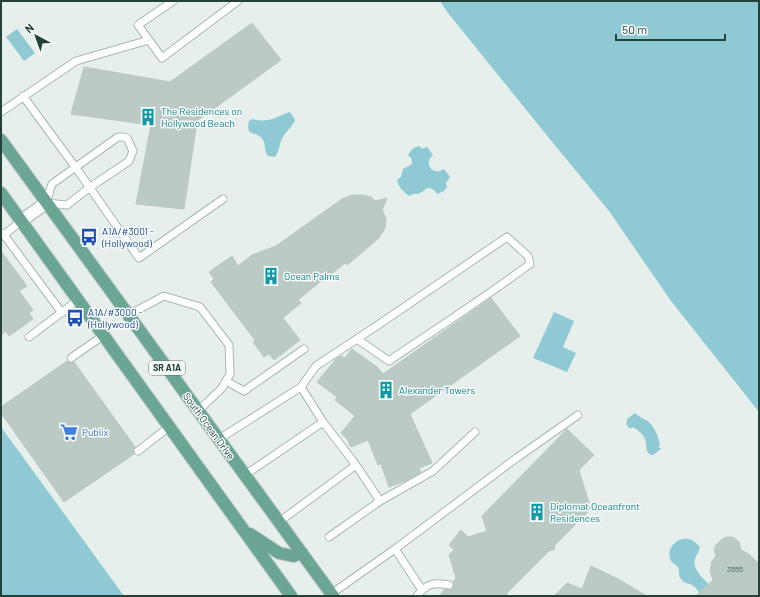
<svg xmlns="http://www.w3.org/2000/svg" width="760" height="597" font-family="Barlow,sans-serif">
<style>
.water{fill:#8ec9d4}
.building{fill:#bbcac4;stroke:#b8c9c2}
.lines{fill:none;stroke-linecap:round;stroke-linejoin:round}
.service-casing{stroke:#a8b8b2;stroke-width:9}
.minor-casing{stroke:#a8b8b2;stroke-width:14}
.primary-casing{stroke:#c2cac8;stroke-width:14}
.service{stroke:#fff;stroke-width:7}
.minor{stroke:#fff;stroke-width:12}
.primary{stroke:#6aa596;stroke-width:12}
.labels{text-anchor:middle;stroke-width:3;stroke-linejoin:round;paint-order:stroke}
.number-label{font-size:8px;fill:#4a645c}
.shield{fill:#f7fbf9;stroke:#637a73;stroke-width:1}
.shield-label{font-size:9px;font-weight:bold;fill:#24423a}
.culture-label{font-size:10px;fill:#0d838f;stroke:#f7fbf9;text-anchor:start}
.transit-label{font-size:10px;fill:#164399;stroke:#f7fbf9;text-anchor:start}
.street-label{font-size:10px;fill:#24423a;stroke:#f7fbf9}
.shop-label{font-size:10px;fill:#366cbe;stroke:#f7fbf9;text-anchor:start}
</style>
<rect width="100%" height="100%" fill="#e6efeb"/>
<path class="water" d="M440,1H759V412L671,301L609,211L549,138L448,13Z
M17,29L35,53L24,61L6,37Z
M289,112L291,113L295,120V121C291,128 284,133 281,141C279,146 279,152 275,157L268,156C264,151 266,145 263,140C256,129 245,139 249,121L252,119C269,123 274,118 289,112Z
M419,146C422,149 423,149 427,147L433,155C423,163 432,177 444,169L450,177L446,183L447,187L444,191L437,194C434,189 432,188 427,188C424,190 423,192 420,193C415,195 415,192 409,196C403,191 399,188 397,180L401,177L403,169L412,164C412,160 412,157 408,156C410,150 413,148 419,146Z
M554,312L574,321L563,347L576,353L567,372L533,358Z
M635,413C638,416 642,418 646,420C654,425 658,435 660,445L658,446L661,449L653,455C644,454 648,446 645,439C643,434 638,430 633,427L630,429L626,424L627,422V419Z
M1,427L124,596H1Z
M682,539C691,538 694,541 700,547C699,552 696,555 695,559C691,570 708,583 715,590L703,596C699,593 696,587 692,585C688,583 683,583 681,579C678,576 680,571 678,567C676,564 673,564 671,561C666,551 673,542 682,539Z"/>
<path class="building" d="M252,23L281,60L197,121L184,209L136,204L151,125L71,114L84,67L170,82Z
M352,195H363L371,197L375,201L387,198L382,210L386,218L385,228L379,238L347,265L345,263L322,282L321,281L298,300L301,303L283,318L300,340L274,360L269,354L264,357L253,342L255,340L211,282L214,279L209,272L232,256L238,266L252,255L276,246L342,199Z
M1,251L27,286L19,291L33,310L29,313L33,319L9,336L6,331L1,335Z
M491,298L520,336L410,414L432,463L419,468L421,472L407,480L389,487L381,464L378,465L368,440L351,447L347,439L341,433L355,416L335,400L337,397L317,382L336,359L341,356L345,358L352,349L377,367L383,374Z
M67,361L71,363L74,362L135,447L133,449L134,454L64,502L1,413V407Z
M567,429L594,455L579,470L591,509L554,546L555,549L549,551L508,592L506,596H439L445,589L450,590L453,588L454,585L453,582L456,578L449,555L454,550L449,545L461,530L468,537L487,531L482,516Z
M726,537H733L739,542L741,550L749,554L759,564V596H696L713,580L710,571L712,561L716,556L714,550L716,545L721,540Z
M591,566L618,579L647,596H554L567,583L582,589Z"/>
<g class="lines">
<g class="service-casing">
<path id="service" d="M173,1L138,25L162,58L238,1
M23,96L76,168L139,258L223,199
M1,112L76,61L149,40
M118,137H123L127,138L133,151L129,161L89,188L67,205L46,203L52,184Z
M1,233L4,235L62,313
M4,235L21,221
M128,315L164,296L200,307L229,345L230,374L222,388L198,411
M29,337L78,300
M71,358L104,335
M226,381L244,391L304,349
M301,387L316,366L381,323L507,237L528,256L530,264C484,298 436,329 389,361L357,339
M219,439L301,387L323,422
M138,451L169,427
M245,475L323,422L356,465L380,501L433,471L475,432
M279,522L356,465
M329,537L380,501
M395,549L422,590
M331,594L395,549L518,457L578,415
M417,596C427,583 434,582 449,585"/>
</g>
<g class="minor-casing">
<path id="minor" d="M21,221L46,203"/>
</g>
<g class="primary-casing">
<path id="primary" d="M1,140L333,596
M1,193L291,596
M250,534L279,553L293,556L302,553"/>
</g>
<use href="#service" class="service"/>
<use href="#minor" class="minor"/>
<use href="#primary" class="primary"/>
</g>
<defs>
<g id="building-bare" transform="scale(1.38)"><path d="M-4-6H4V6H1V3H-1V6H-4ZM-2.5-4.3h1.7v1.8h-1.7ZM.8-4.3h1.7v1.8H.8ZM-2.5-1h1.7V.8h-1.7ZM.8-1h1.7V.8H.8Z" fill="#0f9aa8" stroke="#f7fbf9" stroke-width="2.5" paint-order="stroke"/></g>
<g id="bus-bare" transform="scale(1.38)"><path d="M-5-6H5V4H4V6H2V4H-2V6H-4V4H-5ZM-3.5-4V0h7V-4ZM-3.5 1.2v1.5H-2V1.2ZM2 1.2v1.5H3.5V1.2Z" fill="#1a4fb4" stroke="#f7fbf9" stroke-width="2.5" paint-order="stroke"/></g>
<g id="supermarket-bare" transform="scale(1.38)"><path d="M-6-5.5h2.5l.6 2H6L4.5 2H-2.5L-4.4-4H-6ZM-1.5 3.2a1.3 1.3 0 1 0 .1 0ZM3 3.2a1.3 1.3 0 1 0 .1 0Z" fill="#3f7fe0" stroke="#f7fbf9" stroke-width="2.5" paint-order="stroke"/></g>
</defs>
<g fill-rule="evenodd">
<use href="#building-bare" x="148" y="117"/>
<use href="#bus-bare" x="89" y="237"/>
<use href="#building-bare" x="271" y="276"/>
<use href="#bus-bare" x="75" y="318"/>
<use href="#building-bare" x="386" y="390"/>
<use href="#supermarket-bare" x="69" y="432"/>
<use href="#building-bare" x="537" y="512"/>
</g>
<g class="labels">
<g class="number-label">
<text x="735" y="572">3555</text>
</g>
<rect class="shield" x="149" y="361" width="36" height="14" rx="3"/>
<g class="shield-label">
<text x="167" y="371">SR A1A</text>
</g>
<g class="culture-label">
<text x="161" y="115">The Residences on<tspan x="161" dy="12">Hollywood Beach</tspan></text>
<text x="284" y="280">Ocean Palms</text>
<text x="399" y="394">Alexander Towers</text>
<text x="550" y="510">Diplomat Oceanfront<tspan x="550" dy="12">Residences</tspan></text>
</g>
<g class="transit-label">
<text x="102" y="235">A1A/#3001 -<tspan x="102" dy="12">(Hollywood)</tspan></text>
<text x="88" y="316">A1A/#3000 -<tspan x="88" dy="12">(Hollywood)</tspan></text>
</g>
<g class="street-label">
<text transform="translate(209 426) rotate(54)" y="4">South Ocean Drive</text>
</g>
<g class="shop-label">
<text x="82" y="436">Publix</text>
</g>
</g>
<rect width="760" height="597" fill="none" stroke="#24423a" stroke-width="4"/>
<g transform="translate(36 36) rotate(319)" stroke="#f7fbf9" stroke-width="3" paint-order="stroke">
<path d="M0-3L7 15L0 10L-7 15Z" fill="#24423a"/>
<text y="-6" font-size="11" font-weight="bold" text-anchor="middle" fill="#24423a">N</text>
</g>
<path d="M616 34v6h109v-6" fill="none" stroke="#24423a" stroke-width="2"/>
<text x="622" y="34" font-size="12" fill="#24423a" stroke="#f7fbf9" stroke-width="3" paint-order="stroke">50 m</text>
</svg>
